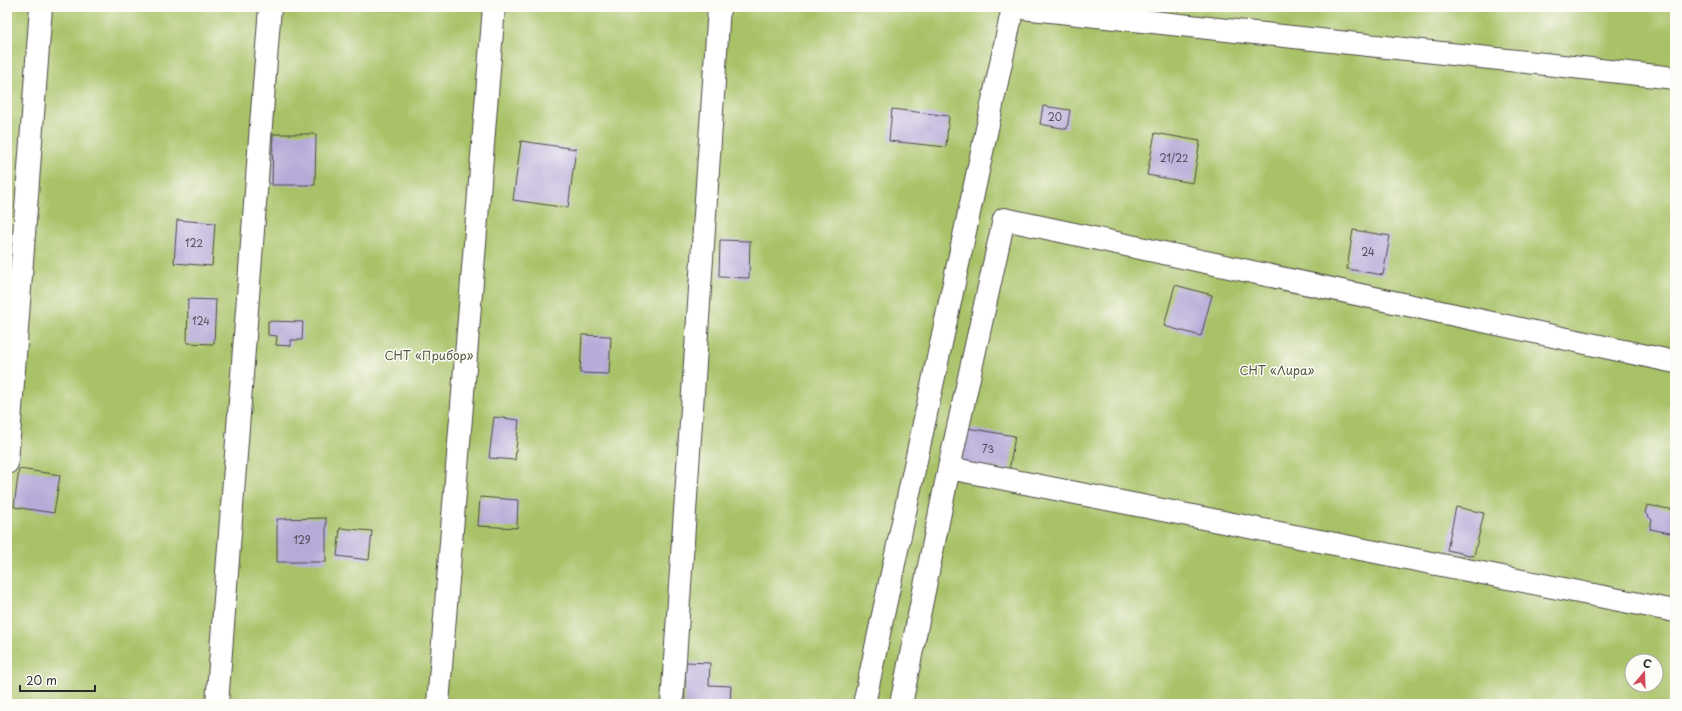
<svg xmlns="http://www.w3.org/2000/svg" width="1682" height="711" font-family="'Playpen Sans',sans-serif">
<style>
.green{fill:#a9c268;stroke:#6a764a;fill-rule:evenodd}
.building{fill:#b6aad8}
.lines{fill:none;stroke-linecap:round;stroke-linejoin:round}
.minor-casing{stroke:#4a4744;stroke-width:24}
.minor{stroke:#fff;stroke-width:22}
.labels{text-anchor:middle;stroke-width:3;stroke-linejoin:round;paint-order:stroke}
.number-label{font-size:10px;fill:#4e4b56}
.park-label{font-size:12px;fill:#51583d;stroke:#fdfcf7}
</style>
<rect width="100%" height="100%" fill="#fdfcf7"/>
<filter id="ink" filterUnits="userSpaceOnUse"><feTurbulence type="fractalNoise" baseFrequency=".025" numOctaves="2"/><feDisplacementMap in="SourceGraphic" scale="8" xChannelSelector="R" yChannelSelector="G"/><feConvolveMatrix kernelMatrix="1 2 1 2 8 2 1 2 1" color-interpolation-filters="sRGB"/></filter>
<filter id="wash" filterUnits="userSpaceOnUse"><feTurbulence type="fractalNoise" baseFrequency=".012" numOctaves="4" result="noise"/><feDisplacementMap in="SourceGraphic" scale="16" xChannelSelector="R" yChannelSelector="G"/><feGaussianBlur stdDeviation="0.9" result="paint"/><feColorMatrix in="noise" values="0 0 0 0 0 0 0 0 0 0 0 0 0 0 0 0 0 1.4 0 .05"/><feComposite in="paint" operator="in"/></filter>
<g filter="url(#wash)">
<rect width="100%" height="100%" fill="#f7e8d3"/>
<path class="green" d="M7,7H1675V704H7ZM1632,661H1656V685H1632Z"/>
<g id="blocks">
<path class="building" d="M1043,106L1070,110L1067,129L1040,124Z
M892,109L949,116L946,147L889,141Z
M1155,133L1200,141L1193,183L1147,175Z
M273,134H316L315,185H272Z
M521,141L576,149L568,208L513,200Z
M177,220L215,223L212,266L174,263Z
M1353,230L1390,236L1383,275L1347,269Z
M720,240L750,241L749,278L719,277Z
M1175,285L1212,295L1201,336L1164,326Z
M188,299L216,300L214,344L187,343Z
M268,321L303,322L302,340H291V346L276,345L277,336L268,335Z
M582,335L611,336L609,374L580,373Z
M494,417L519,420L515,460L489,458Z
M967,428L1015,436L1009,471L961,463Z
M19,469L60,475L54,513L14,507Z
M480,497L518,500L517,528L478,526Z
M1647,505L1675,510V534L1650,529L1652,520L1645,513Z
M1456,507L1484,513L1474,556L1447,550Z
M326,518V562H277V519Z
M340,528L372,531L369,560L337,556Z
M686,662L710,663L709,685L731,686L730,704H684Z"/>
</g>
</g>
<g filter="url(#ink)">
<use href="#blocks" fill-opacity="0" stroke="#4a4744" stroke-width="1"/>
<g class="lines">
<g class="minor-casing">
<path id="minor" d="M7,463L41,7
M949,468L1675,611
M217,704L270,7
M438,704L494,7
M672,704L719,7
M864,704L1013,7L1675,78
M901,704L949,468L1004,219L1675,362"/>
</g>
<use href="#minor" class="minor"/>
</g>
</g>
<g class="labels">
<g class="number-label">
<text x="1055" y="121">20</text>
<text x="1174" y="162">21/22</text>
<text x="194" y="247">122</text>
<text x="1368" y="256">24</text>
<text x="201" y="325">124</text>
<text x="988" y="453">73</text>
<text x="302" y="544">129</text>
</g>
<g class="park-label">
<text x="429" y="360">СНТ «Прибор»</text>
<text x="1277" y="375">СНТ «Лира»</text>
</g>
</g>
<rect width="1682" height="711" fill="none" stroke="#fdfcf7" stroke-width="24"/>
<g transform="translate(1644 673) rotate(19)"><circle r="19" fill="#fdfcf7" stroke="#a9a8a5"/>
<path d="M0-3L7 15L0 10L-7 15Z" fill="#d1495b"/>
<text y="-6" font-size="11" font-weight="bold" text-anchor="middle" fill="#2b2b2b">С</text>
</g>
<path d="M20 685v6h75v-6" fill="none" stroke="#2b2b2b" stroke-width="2"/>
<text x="26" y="685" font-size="12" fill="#2b2b2b" stroke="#fdfcf7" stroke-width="3" paint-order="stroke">20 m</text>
</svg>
